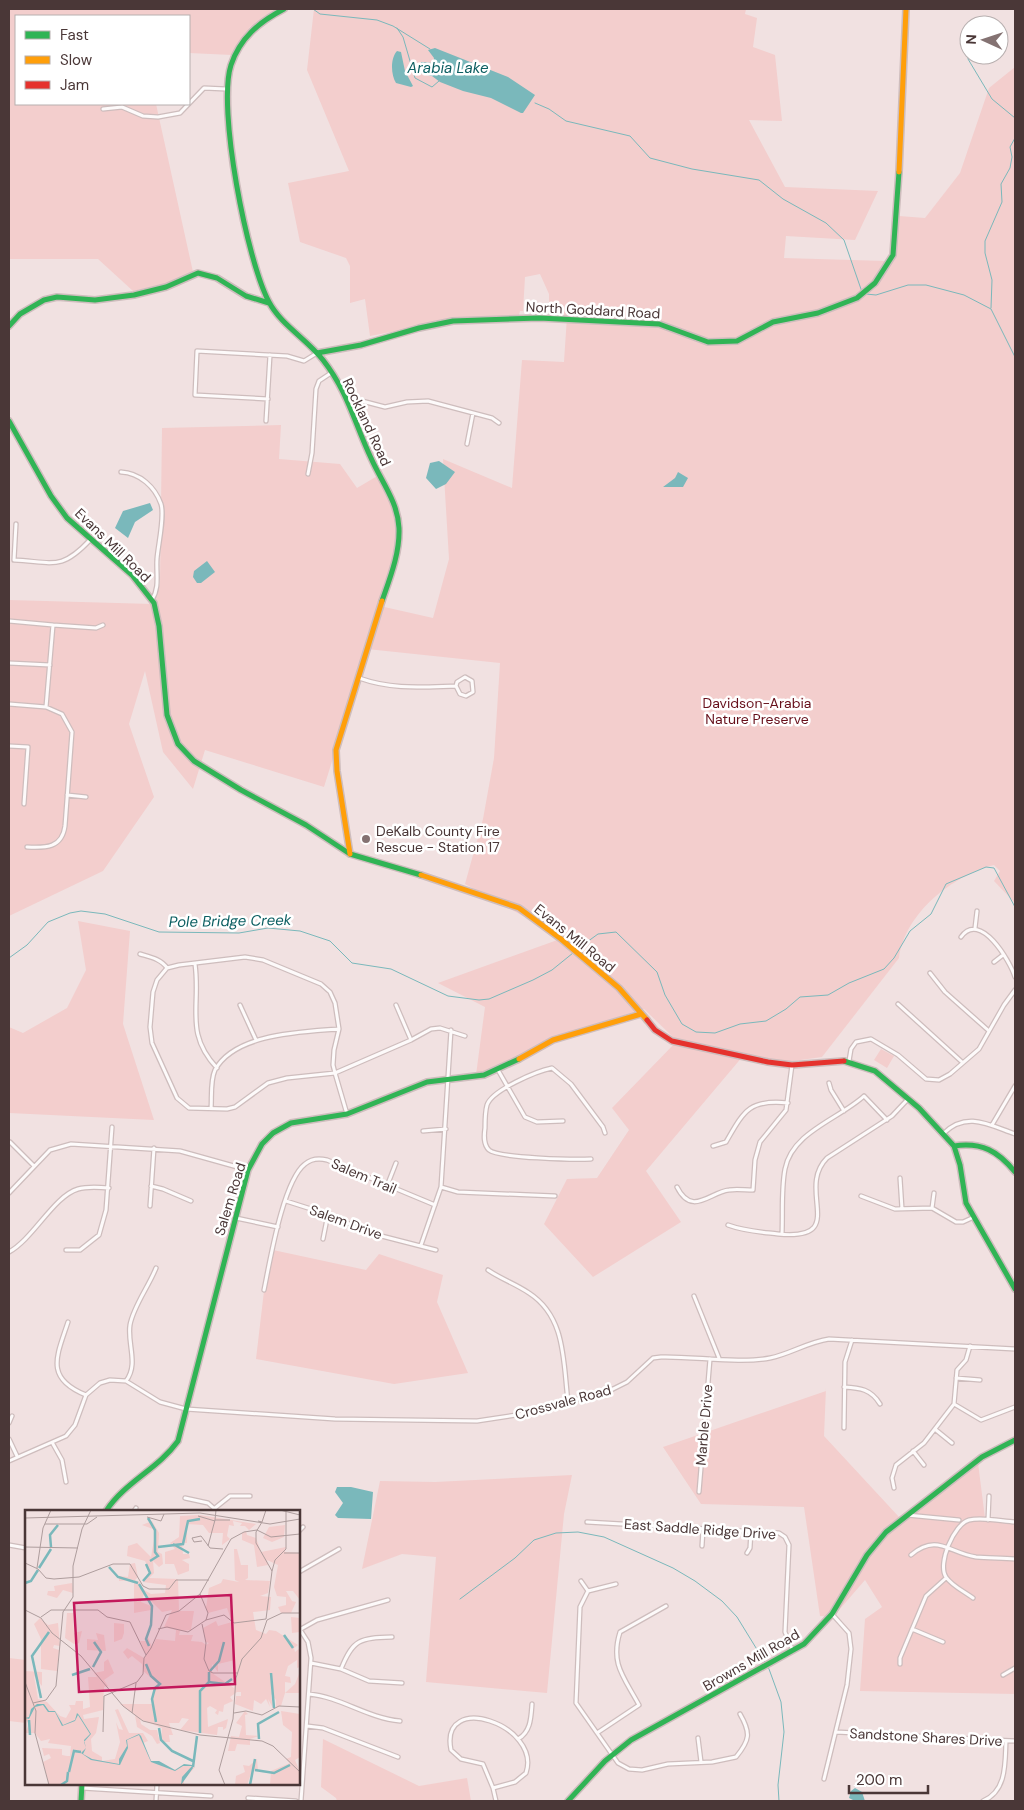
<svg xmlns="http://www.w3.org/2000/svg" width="1024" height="1810" font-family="'DM Sans',sans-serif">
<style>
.green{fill:#f3cecd}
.water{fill:#7ab8bb}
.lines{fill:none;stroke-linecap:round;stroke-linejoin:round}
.stream{stroke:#7ab8bb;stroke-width:1}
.street-casing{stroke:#cebdbd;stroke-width:5.5}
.fast-casing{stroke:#cebdbd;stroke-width:8}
.slow-casing{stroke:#cebdbd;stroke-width:8}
.jam-casing{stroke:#cebdbd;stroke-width:8}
.street{stroke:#fdfafa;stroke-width:3}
.fast{stroke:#30b455;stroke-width:5}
.slow{stroke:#ff9f0a;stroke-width:5}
.jam{stroke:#e5322d;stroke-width:5}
.poi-dot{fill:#847272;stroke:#fff;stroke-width:2}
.labels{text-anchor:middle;stroke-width:5;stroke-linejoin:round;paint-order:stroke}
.street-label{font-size:14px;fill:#4a3737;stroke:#fff}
.park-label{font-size:14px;fill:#67101b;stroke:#fff}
.poi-label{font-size:14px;fill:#4a3737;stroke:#fff;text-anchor:start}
.water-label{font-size:15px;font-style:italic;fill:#0b5e61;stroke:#fff}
.inset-river{fill:none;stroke:#7ab8bb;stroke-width:2.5}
.inset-road{fill:none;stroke:#ae9d9d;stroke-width:1}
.view{fill:#c2185b;fill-opacity:0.15;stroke:#c2185b;stroke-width:2.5}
.inset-edge{fill:none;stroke:#4a3737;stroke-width:2.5}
</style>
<rect width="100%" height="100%" fill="#f1e1e1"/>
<path class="green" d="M9,9H283L250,27L232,55L189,53V16H16V104H156L193,272L170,283L133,291L98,259H9Z
M314,9H746L745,14L757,18L753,47L775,55L782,121L749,120L785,187L878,191L855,240L786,236L784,258L886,261L883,265H888L896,254L899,216L925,218L960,173L989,88L1015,67V903L994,881L1000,871L994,865C952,876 905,913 899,958L822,1057L772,1064L743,1056L646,1171L681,1222L593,1277L544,1224L567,1179L597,1178L629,1130L612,1108L677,1041L644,1009L557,1036L494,1071L476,1075L485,1007L438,983L563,938L465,884L483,819L494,758L500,663L367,649L324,787L205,750L193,789L163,752L145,671L129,724L154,797L103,871L9,916V600L153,604L160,583L162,428L281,425L279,459L340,464L357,488L379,475L394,499L399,541L380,606L433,618L449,559L443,459L512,488L522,360L564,362L567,316L549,312V294L540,274L525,277L523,311H520L519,315L465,318L370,336L365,299L350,303V266L346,258L300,242L288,183L349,171L307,70Z
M78,921L130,931L123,1024L154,1120L9,1113V1027L23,1033L67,1008L86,970Z
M881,1049L894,1056L887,1068L874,1060Z
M273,1250L366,1270L379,1254L443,1275L437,1302L468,1373L394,1384L256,1359L264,1291Z
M826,1388L824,1436L899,1517L978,1463L985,1518L1015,1520V1694L860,1691L865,1619L882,1607L865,1580L833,1617L820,1616L804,1507L701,1504L663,1447L826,1391Z
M572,1475L564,1514L547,1693L426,1682L436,1557L402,1554L362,1569L380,1481L435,1482Z
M9,1658L26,1660V1723L9,1721Z
M323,1739L419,1786L467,1778L471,1801H337L336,1798L321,1787Z"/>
<path class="water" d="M435,48L508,77L535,95L523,113H521L491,98L463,91L440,82L432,76L419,73L421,62L433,63L434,58L428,50Z
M397,51L401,52L405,71L413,86L411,87L396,83C391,75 390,59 397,51Z
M439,461L455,472L446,484L436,489L426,478L430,463Z
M678,472L688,478L683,487H663L675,478Z
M150,503L153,510L135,522L128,538L115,528L123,511Z
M207,561L215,572L201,583H197L193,577L194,571Z
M337,1487H351L373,1492L371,1519L338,1518L335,1515L343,1503L335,1492Z
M855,1788L862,1792L865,1801H855L849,1798L851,1791Z"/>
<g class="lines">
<path class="stream" d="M313,9L320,14L377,20L393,26L430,49
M397,28L403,37L415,78L432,87L439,81
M969,50L968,59L992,99L1015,118
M535,103L549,109L566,121L630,136L650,158L692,169L759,180L783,199L826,223L844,240L862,292
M866,294L876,295L908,285H926L964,295L991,309L1015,357
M991,308L992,280L985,253V241L1002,202L1001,184L1010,168L1012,157L1010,147L1015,138
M576,950L598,934L616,932L657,972L665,995L682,1024L696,1032L715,1033L740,1024L766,1021L786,1009L800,997L828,995L849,983L884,969L894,958L910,931L931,914L946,884L986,867L994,868L1015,907
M9,958L27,945L48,922L70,913L81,911L105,914L159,932L239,933L268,928L300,931L330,941L352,963L391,969L448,996L479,1000L489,999L533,980L552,970L573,953
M460,1599L515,1558L534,1540L556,1533L578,1532L604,1537L673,1568L695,1581L722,1601L737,1617L769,1669L781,1702L784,1732L778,1785L779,1801"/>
<g class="street-casing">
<path id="street" d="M103,109L122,107L143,116L158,117L180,113L204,88L226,89
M268,399L195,395L197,351L287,356L304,361L317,353
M349,403L362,401L385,407L407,402L428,401L492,418L499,423
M266,421L270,355
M467,444L473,413
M121,472C140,473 155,487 161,504C165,516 158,545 157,559C156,574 160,587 152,600
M308,474L312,453L316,389L319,381L331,373
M16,524L14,560C53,562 61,571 90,540
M9,621L53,625L46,707L9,704
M53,625L96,628L103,625
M9,663L50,665
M359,678C393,690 421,687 456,686L460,694L466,696L473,692L472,681L465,677L457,682L456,686
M9,746L28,747L24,804
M67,795L86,797
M27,847C46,848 62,848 65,826L72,732L62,714L46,707
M975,928L977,911
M961,937C980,910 1010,961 1015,977
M140,954C150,957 161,959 167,968
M994,962L1003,955
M195,964C201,1006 184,1033 217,1068
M930,973L945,992L989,1031
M898,1004L962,1062
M240,1005L256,1040
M396,1005L411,1040
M849,1061L851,1049L856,1042L871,1039L898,1055L926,1079L939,1080L950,1074L979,1049L1004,1005L1015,990
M498,1070L525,1117L537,1122L563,1121
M829,1083L831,1090L844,1111
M211,1109C212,1097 210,1081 215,1070C235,1033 303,1032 339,1029
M347,1114L335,1073L333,1065L334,1050L339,1029L335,1003L330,992L321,984L263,960L245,957L179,965L167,968L157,980L153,992L150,1027L152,1043L177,1098L189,1108L227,1109L235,1107L268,1083L287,1078L335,1073L411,1040L431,1029L440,1028L465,1036
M992,1125L1015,1086
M423,1131L446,1129
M944,1133C967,1111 989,1125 1015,1134
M10,1142L34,1166
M713,1146L726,1142C744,1111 749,1099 788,1103
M591,1159C576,1160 498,1158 489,1150C483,1144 484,1135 485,1128C485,1121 485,1112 487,1105C492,1090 537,1071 552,1068L571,1084L603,1127L605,1133
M900,1178L902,1209
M151,1186L163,1189L191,1201
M387,1186L396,1163
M441,1187L458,1192L555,1196
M677,1187C692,1217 710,1192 729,1190C736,1189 745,1190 753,1190L755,1160L760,1142L786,1110L792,1065
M9,1193L50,1150L71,1144L180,1151L248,1170
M861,1196L895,1209L932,1208L956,1222H963L974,1217
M286,1201L333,1216L366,1232L436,1250
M150,1206L154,1148
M932,1208L934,1193
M236,1218L278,1227
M728,1225C744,1231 761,1232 778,1234C850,1241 795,1190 827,1158L892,1116L908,1099
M782,1234C783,1213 781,1190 785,1169C792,1132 839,1119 864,1096L887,1120
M323,1239L328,1214
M421,1245L441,1187L451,1030
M66,1250H80L99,1235L106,1210L112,1127
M9,1252C33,1239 54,1196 78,1189C88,1186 99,1187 109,1188
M488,1270C501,1279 516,1284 529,1293C566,1317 563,1361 568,1401
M264,1290C270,1261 283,1181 305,1164C312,1158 319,1158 327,1160L435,1205
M694,1296L719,1358
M68,1322C57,1356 44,1378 86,1395
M956,1378L980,1380
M126,1381C139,1364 127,1344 130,1325C133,1307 149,1286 156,1268
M844,1387C860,1388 871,1389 880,1404
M954,1404L981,1420L1015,1407
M9,1423L12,1416
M844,1428L845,1362L852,1340
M936,1430L952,1443
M9,1439L17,1456
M53,1444L62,1460L66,1482
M913,1451L924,1465
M9,1461L66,1436L75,1425L86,1395L100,1383L110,1380L126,1381L160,1402L186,1409L335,1419L477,1421L529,1413L613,1389L627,1382L653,1358L661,1357C693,1356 739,1364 770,1358C790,1354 808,1342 829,1339L1015,1349
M894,1488L892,1478L896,1465L924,1443L954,1404L957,1370L966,1360L970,1346
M699,1492L710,1359
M185,1498L208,1503L217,1511
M215,1508L230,1496H250
M134,1511L136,1508
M907,1515L959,1520
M988,1520L989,1496
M587,1522L779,1533L785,1537L789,1545L785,1632L793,1651
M299,1531L303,1527
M9,1545L26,1548
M702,1546L703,1530
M747,1553L750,1548L751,1531
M911,1555C937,1533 949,1553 976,1557C989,1558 1002,1558 1015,1559
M299,1572L339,1549
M581,1581L588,1591
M616,1584L588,1591L580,1607L576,1703L618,1763L629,1769L642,1770L668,1764L712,1762L736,1757C750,1740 751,1733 740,1714
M973,1598C965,1592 952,1586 946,1577C937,1564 954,1524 969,1520C982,1517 1001,1521 1015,1522
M299,1628L308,1642L311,1658L301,1801
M301,1629L317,1620L388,1600
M912,1629L943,1642
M311,1663L341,1669L369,1681L402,1683
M900,1664V1658L926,1596L946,1578
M341,1669C353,1639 360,1638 392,1637
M1003,1675L1015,1668
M309,1694C341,1697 367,1718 400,1721
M307,1726L323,1728L398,1757
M836,1732L1015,1741
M597,1733L639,1705C624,1677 610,1664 620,1632L666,1606
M698,1738L701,1762
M518,1739C531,1732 531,1717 532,1704
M824,1779L847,1685L851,1649L849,1633L832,1614
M82,1788L211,1796
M493,1788L515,1782L526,1773C542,1725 439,1690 451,1750L461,1759L483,1764L493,1788L496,1801
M248,1798L296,1801
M156,1801L157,1784
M983,1801C1007,1791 1005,1763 1006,1741"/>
</g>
<g class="fast-casing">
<path id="fast" d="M284,9C259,22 240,38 231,65C217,108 247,261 269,302C281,325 307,339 323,360C348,392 354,422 371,458C381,481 398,502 399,528C400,553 390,578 382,601
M9,326L20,314L44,300L57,297L95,300L134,295L166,287L198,273L217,278L246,296L269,303
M317,353L361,345L419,328L453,321L539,318L659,324L708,342L737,341L773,322L818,313L857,298L875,283L893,255L899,172
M9,421L51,496L67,518L132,575L154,603L159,626L167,715L178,744L194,761L241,790L306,825L350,854L421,875
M844,1061L875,1071L919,1108L954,1146L960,1165L966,1203L1015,1289
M954,1146C982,1142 998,1151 1015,1172
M106,1511C125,1482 158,1469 178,1441L248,1170L262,1144L273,1133L291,1123L347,1114L427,1082L484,1075L519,1059
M81,1801L82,1784
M568,1801L605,1761L631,1740L804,1644L832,1614L867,1555L886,1532L982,1457L1015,1440"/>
</g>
<g class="slow-casing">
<path id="slow" d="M899,172L906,9
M350,854L337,771L336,750L382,601
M421,875L519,908L561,939L619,988L647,1020
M519,1059L553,1040L641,1014"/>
</g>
<g class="jam-casing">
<path id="jam" d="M647,1020L655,1030L672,1041L768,1062L792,1065L844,1061"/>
</g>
<use href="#street" class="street"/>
<use href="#fast" class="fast"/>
<use href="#slow" class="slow"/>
<use href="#jam" class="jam"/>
</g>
<circle class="poi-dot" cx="366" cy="839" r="5"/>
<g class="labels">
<g class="street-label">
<text transform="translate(593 310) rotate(3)" y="5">North Goddard Road</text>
<text transform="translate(367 422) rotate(65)" y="5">Rockland Road</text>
<text transform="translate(113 545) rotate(44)" y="5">Evans Mill Road</text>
<text transform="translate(575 938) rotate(39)" y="5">Evans Mill Road</text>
<text transform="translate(364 1176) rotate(23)" y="5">Salem Trail</text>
<text transform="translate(230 1199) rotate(-73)" y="5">Salem Road</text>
<text transform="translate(346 1222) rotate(20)" y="5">Salem Drive</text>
<text transform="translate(563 1402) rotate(-15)" y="5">Crossvale Road</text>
<text transform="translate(704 1425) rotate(-85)" y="5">Marble Drive</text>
<text transform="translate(700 1529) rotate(4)" y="5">East Saddle Ridge Drive</text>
<text transform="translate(751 1660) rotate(-30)" y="5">Browns Mill Road</text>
<text transform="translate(926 1737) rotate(3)" y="5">Sandstone Shares Drive</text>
</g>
<g class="park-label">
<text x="757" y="708">Davidson-Arabia<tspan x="757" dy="16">Nature Preserve</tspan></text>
</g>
<g class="poi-label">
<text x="376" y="836">DeKalb County Fire<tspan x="376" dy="16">Rescue - Station 17</tspan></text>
</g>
<g class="water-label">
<text x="448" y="73">Arabia Lake</text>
<text transform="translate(230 921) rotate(-1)" y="5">Pole Bridge Creek</text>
</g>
</g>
<g transform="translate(25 1510)">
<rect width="275" height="275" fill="#f1e1e1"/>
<path d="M175,5L231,14L224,20L220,16H215L217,13L208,11L209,16L204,15L202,26L205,29L197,35L198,23H184L178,15L162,14V33H157L158,44H164L165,48L157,50L164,54V61L153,65L149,54H140V42L150,39L145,33L154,27L155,6ZM127,11L134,23L133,42L137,44L138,54L134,57L128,51L129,63L124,68L153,69L154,101H169L166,120L155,121L154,125H168L166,131L177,132L181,135L184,133L181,132L178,118L191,111L193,116L207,112L202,98L183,103L181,98L184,78L196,73L198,69L214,72L210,70L209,39H212L216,55H223V68L220,70L245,71L243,83L235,86L246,87L245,100L228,102L231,120L241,124L244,120L251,121L273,135L269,138L270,142L275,138V157L272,158V150L263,156L260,166L265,167L266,173L260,172V183L270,174L274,164L275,183H260L256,196L251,197V190L246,184L248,198L243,189L245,197L241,189L236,194L229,190L228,201L210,194L211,186H216V182H212L205,187L208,191L199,195L198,202L194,201L193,205L190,203L192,200L185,196L182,198L183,217L203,209L201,218L198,220V217H193L192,225L155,220L164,209L157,208L154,213H144L148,225H144L145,232H139L136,230L137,218L115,209L116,214L125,220H132L135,233L132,234L127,226L112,217L110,205L95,194H127L129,178L135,175L118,161L117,154L107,146L103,149L98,142L102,138L119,148L121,145L115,131H121L123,127L127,137L131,129L150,131L151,120L139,117L147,100L137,102L119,84L116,92L126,96V100L109,103V70L94,71V66L103,67L105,54L110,53L113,67L110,70L115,72L114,77L126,84L140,83L141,75L118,72L125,61L120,51L102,46L103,36L112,33L126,47L130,24L128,19L117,15ZM210,150L208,155L209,178L187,163V154L193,162V154ZM260,15L259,27L247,32L238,28L244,17ZM221,21L222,25L231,28L236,42L261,37L260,42L275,43V90L268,81H261L267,91L271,92L266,103H256L253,97L261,95V87L252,86L249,77L253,55L242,50L243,55L232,57L229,35L217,30V23ZM47,73L48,83L38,80L32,88L22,85L23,81H30L29,76ZM42,103H48L49,123L57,121L54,133L49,134L40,128ZM266,107L275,108V122L267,123ZM15,108L23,115L33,113L35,136L29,135L28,138L34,140L32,161L16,159V129L9,114ZM89,113L99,114V123L97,129L89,132ZM71,123L79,125L81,141L62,140V129L73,130ZM83,149L89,163L79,170L83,176L79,177L78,200L58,205L59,209L74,207L71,223L66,229L67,241L77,247V251L90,249L95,232L91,212L94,219L98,220L90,200L93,199L104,223H118L123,231L118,233L127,252L133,251L149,260L159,255L170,257L159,270V275H24L18,252L26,248L24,244L19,246L17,238L37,239V245L42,246H45L46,236L23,233L25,229L16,231L10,223H0L4,214L0,209V161L17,162V176L9,166L13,189L22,192L35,206L41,208L46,199L44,195H50L51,191H58V199L65,197L63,167H72L69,163L79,161V152ZM220,201L223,204L220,205L221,225L234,226L225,229V235L212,234L210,241H203L206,226L214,227L217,216L211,213ZM256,201L275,204V247L270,250L275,262V275H245L246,261L265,253L261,249L266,247L267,222L258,215ZM232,249L233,260L227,261L222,275H210L211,266L220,262L218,255L224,256Z" fill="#f3cecd" fill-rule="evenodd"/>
<path d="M12,194H19L24,201H30L38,215L50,210L52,203L54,205L66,224L59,232L61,238L58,244L67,249L94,254V249L102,236L101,230L114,224L116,226L126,251H134L150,260L159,254L167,255L168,258L156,275L157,267L167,256H158L150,261L126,252L114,225L102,230L103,238L95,255L66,250L56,243L61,238L59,230L65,224L53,205L50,211L37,216L30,202H23L18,195L10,197L4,209L0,208L4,207L6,199Z" fill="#7ab8bb"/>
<path class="inset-river" d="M123,8L130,20V42L133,46L125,51M148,34L164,43M26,37L25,25L33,15M133,37L158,34L163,11L175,9M84,57L93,67L113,73M14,58L26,39M118,71L125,63L121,54M0,73L6,71L13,60M114,74L127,96L126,115L121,129L124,136M259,125L268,138M121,154L126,166L135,174L130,178L127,189L131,212M68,157L76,142L69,132M185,161L194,151L199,132M246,163L249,198M47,165L65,159M183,172L200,174L207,169M16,188L7,146L24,122M4,210L5,225M134,218L136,230L147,241L168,251M175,223V181L184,172V162M234,229L233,214L254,202M168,257L172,226M230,260L249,263L265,255M44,262L49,241L56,242M36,275L42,271L43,262M225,275L230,249"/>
<path class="inset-road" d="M191,0L190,10H205M255,0L275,5M173,6L190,11M122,7L136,11L139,4M0,8L175,3L245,14L275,9M233,11L237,12L241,0M237,12L231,22V33L247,61M20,14H62L72,7M232,20L246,27L275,24M177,31L169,32L167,28L176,26L185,38L198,39M183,36L190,10M0,37L53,38M259,43H275M0,53L13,59L21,68L29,69L54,67L88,54H105L118,76L124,79H144L151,70H184M12,58L18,18L26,0M247,61L250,50L261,39V0M175,84L183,103L181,110M0,100L16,108M16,107L26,100H73L82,107L105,112L121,145M16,108L27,123L56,146L98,196L118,211L175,225L237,231L248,236L275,262M241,109L247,61M242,110L257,103H275M177,114L181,133L179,149L184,161L188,163H213M133,119L142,117L163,122L181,110L199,105L209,113L241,109M126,138L141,105L154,101L175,84L206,29L219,22L232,20M0,172L11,201L10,223M8,193L21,190L31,176L38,102L48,87V56L57,19L66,0M107,203L111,173M209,203L221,201L237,205L254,196L275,197M78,222L79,186L112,172L118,164L119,148L126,138M10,223L24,275M200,275L194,260L208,209L211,168L217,149L236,128L242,110"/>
<path class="view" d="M206,85L210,174L54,182L49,93Z"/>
<rect width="275" height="275" class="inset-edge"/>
</g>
<rect width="1024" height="1810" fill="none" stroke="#4a3737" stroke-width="20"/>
<rect x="15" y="15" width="175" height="90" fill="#ffffff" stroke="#b7afaf"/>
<rect x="25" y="31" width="25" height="8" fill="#30b455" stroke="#b7afaf"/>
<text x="60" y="40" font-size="15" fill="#4a3737">Fast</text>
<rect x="25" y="56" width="25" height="8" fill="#ff9f0a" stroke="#b7afaf"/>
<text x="60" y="65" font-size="15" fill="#4a3737">Slow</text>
<rect x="25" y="81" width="25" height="8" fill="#e5322d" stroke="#b7afaf"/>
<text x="60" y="90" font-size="15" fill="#4a3737">Jam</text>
<g transform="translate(984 40) rotate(273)"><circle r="24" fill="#ffffff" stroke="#b7afaf"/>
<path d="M0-4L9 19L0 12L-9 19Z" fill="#847272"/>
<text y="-8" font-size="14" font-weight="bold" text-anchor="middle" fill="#4a3737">N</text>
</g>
<path d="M849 1785v8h79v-8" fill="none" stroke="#4a3737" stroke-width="2.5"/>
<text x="856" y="1785" font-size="15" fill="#4a3737" stroke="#ffffff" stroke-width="4" paint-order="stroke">200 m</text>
</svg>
